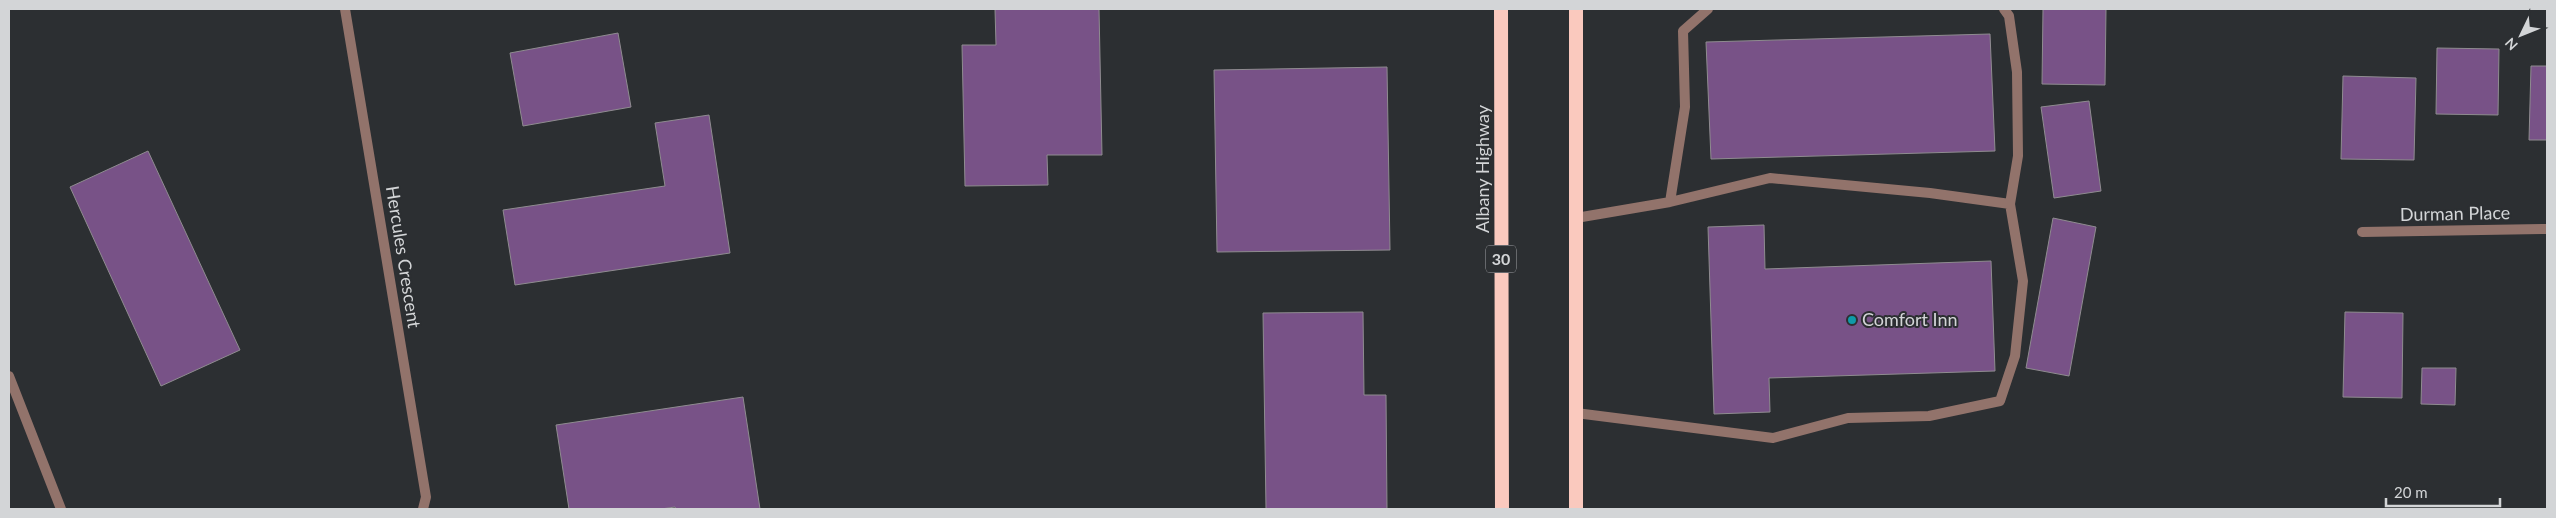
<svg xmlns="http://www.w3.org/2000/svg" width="2556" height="518" font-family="Lato,sans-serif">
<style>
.building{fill:#785287;stroke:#8f8c90}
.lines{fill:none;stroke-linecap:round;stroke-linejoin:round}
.service{stroke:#92736b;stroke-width:10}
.minor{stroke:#92736b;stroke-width:10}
.trunk{stroke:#fac9be;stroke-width:14}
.culture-dot{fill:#0f9aa8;stroke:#2c2f32;stroke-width:2}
.labels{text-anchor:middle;stroke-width:4;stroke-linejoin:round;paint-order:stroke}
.shield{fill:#2c2f32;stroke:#a1a3a6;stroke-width:1}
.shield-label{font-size:16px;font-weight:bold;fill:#d3d5d7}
.street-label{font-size:18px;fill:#d3d5d7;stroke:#2c2f32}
.poi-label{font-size:18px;fill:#d3d5d7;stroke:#2c2f32;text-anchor:start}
</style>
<rect width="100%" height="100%" fill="#2c2f32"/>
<path class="building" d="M995,9H1099L1102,155H1047L1048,185L965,186L962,45H996Z
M2043,9H2106L2105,85L2042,84Z
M618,33L631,107L523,126L510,53Z
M1990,34L1995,151L1711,159L1706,42Z
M2437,48L2499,49L2498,115L2436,114Z
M2531,66H2547V140H2529Z
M1387,67L1390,250L1217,252L1214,70Z
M2343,76L2416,78L2414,160L2341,159Z
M2089,101L2101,191L2054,198L2041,107Z
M709,115L730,253L515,285L503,210L665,186L655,123Z
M148,151L240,350L161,386L70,187Z
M2053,218L2096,227L2069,376L2026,368Z
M1764,225L1765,269L1991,261L1995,371L1769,378L1770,412L1714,414L1708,227Z
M1363,312L1364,395H1386L1387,509H1266L1263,313Z
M2345,312L2403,313L2402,398L2343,397Z
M2422,368H2456L2455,405L2421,404Z
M743,397L760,509H676L675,507L661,509H569L556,425Z"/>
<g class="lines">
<path class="service" d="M1670,202L1685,107L1683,31L1708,9
M1576,218L1670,202L1770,178L1930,193L2010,204
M1576,413L1773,438L1848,418L1929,416L2000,401L2015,356L2023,281L2010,204L2018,156L2017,72L2009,16L2004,9"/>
<path class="minor" d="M345,9L426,497L423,509
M2362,232L2547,229
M9,376L61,509"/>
<path class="trunk" d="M1501,9L1502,509
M1576,509V9"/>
</g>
<circle class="culture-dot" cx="1852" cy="320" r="5"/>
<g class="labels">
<rect class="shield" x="1486" y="245.5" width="30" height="27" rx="4"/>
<g class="shield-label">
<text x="1501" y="265">30</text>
</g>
<g class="street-label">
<text transform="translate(1483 169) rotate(-90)" y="6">Albany Highway</text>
<text transform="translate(2455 214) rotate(-1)" y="6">Durman Place</text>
<text transform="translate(403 257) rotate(81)" y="6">Hercules Crescent</text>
</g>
<g class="poi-label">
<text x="1862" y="326">Comfort Inn</text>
</g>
</g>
<rect width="2556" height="518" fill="none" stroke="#d3d5d7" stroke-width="20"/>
<g transform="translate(2521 35) rotate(227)" stroke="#2c2f32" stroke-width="4" paint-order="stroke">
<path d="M0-4L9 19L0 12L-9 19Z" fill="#d3d5d7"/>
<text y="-8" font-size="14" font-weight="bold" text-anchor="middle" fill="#d3d5d7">N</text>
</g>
<path d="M2386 498v8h114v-8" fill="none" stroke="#d3d5d7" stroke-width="2.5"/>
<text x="2394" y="498" font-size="15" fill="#d3d5d7" stroke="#2c2f32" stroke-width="4" paint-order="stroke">20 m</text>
</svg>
